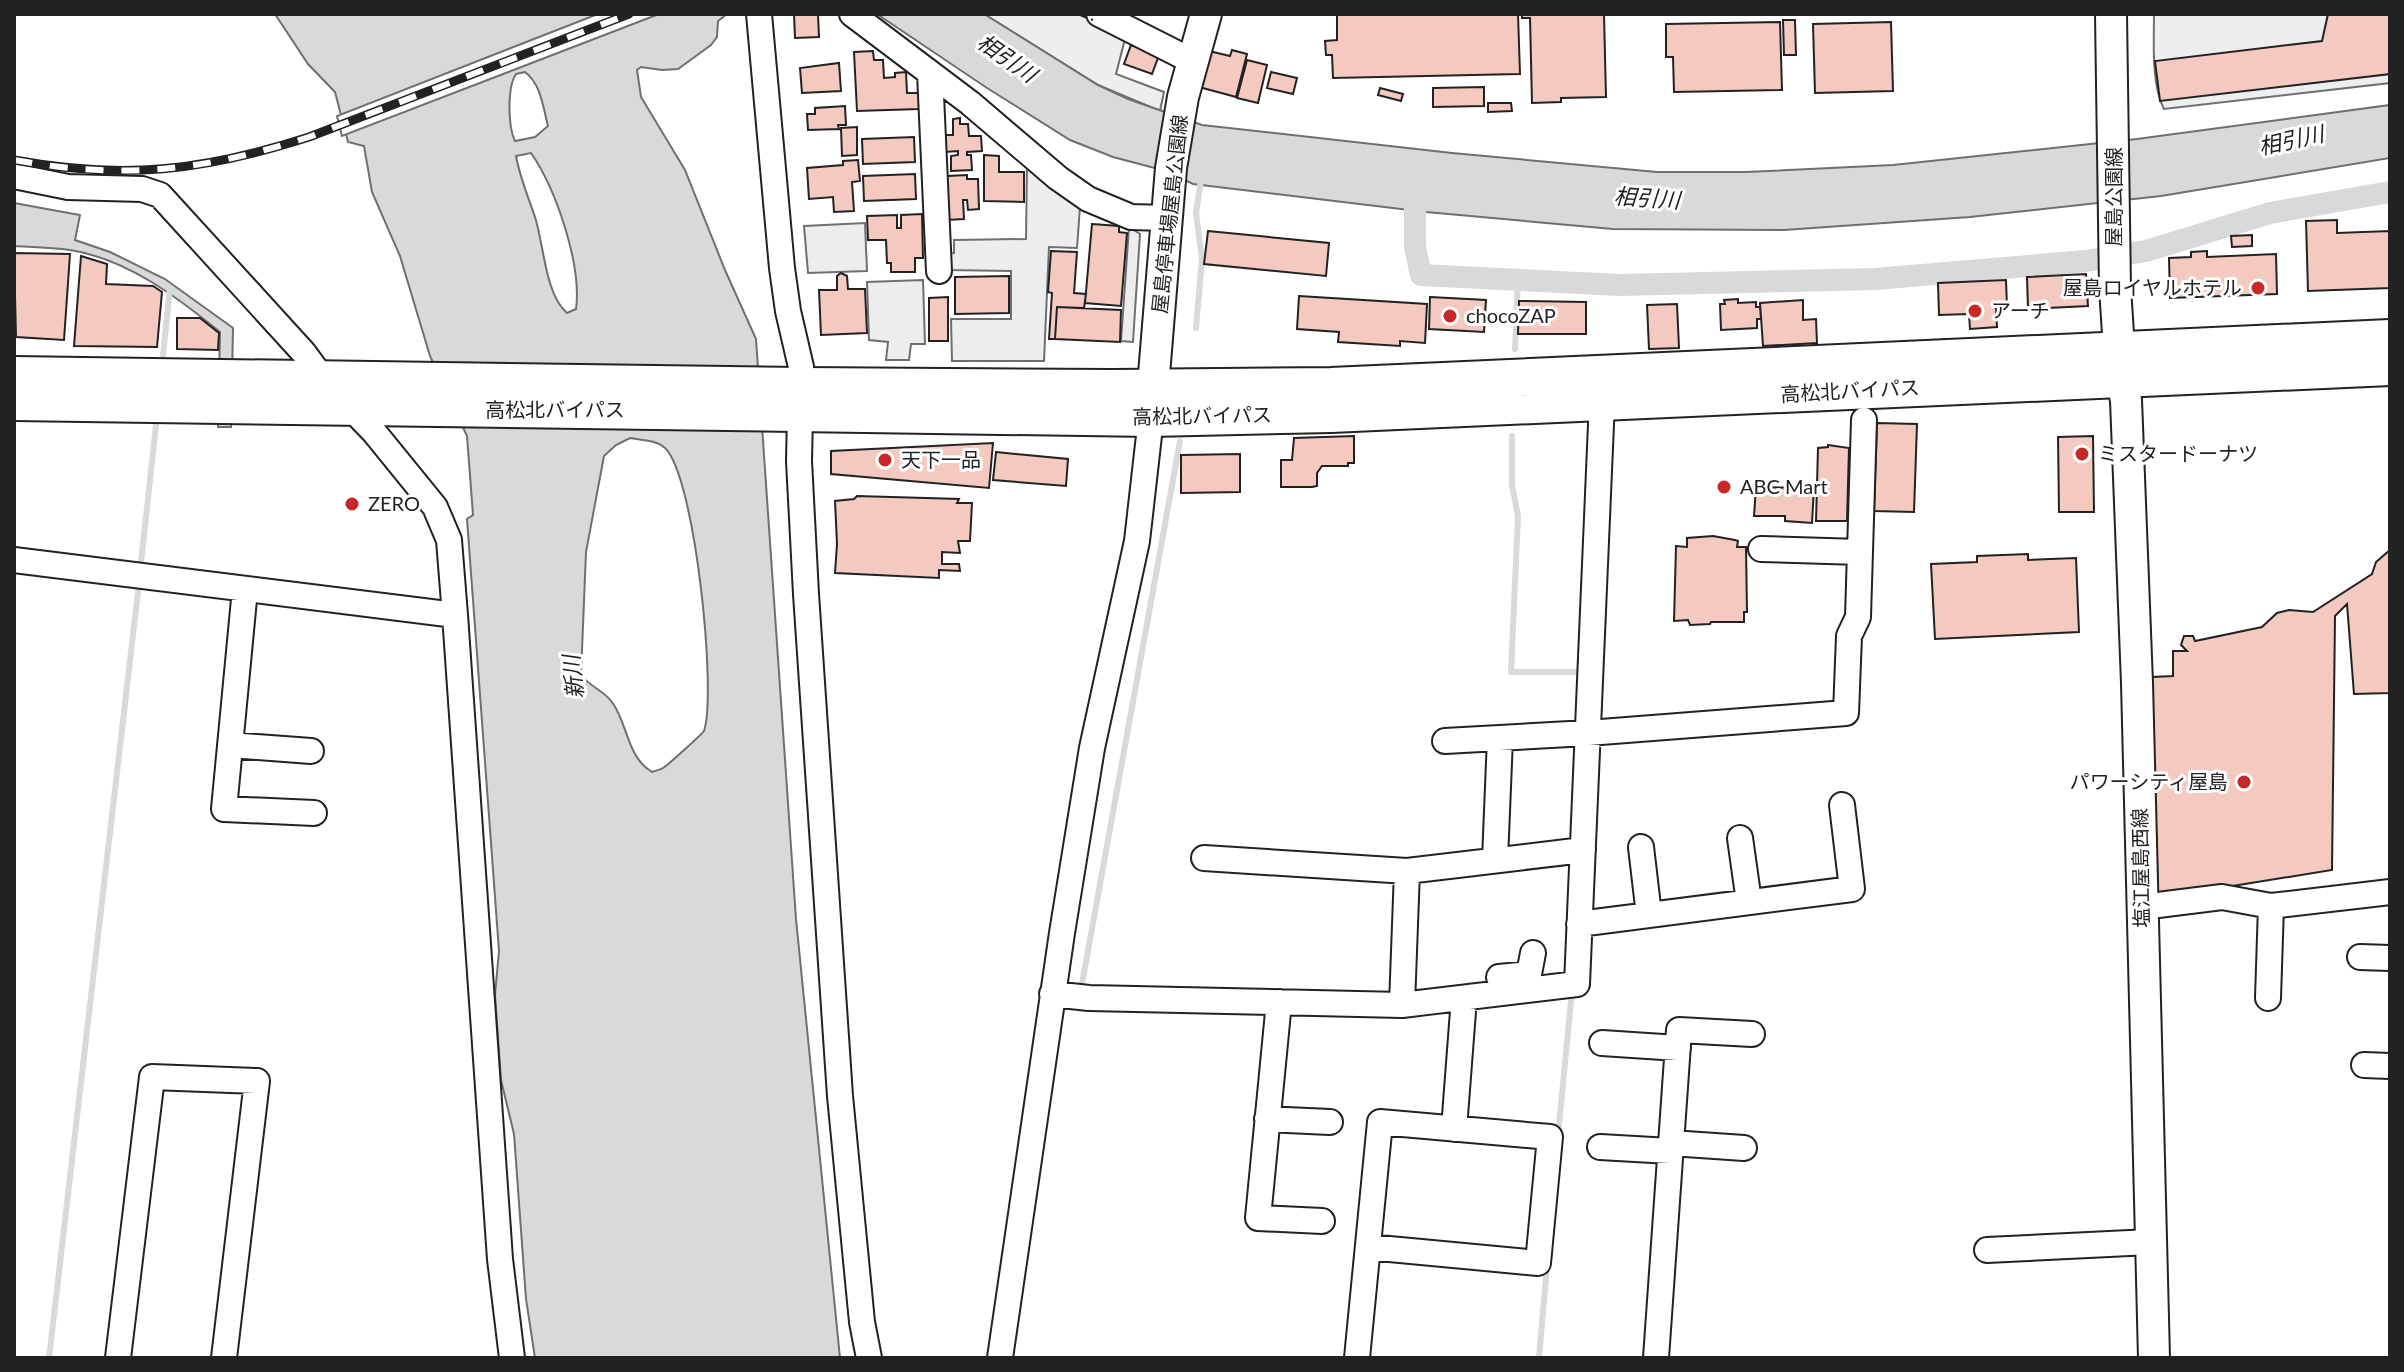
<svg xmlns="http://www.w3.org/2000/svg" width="2404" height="1372" font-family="Lato,'Noto Sans JP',sans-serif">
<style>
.green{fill:#eee;stroke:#6f6f6f;stroke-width:2}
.parking{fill:#ededed;stroke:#6f6f6f;stroke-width:2}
.water{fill:#d9d9d9;stroke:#6f6f6f;stroke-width:2;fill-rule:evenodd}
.pier{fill:#fff;stroke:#6f6f6f;stroke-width:2}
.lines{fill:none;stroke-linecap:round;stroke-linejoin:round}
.stream{stroke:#d9d9d9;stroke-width:6}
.canal{stroke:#d9d9d9;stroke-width:22}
.building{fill:#f3c9c0;stroke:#222;stroke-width:2}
.minor-casing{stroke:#222;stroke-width:28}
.major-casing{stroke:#222;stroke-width:34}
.highway-casing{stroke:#222;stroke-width:40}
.minor{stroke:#fff;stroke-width:24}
.major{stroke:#fff;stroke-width:30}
.highway{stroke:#fff;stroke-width:36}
.rail-casing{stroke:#222;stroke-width:9}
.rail{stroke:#fff;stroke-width:6;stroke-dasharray:18;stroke-linecap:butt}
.fence{stroke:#222;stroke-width:2;stroke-dasharray:10 4;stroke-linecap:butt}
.poi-dot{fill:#c62828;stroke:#fff;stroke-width:3}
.labels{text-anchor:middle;stroke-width:6;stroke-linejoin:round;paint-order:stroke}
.street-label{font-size:20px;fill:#222;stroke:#fff}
.poi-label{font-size:20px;fill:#222;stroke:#fff;text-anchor:start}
.water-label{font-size:22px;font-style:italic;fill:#222;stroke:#fff}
</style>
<rect width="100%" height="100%" fill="#fff"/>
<path class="green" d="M984,14H1078L1126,35L1116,74L1164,92L1160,111L1098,85Z
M2154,14H2390V83L2164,109C2151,84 2154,42 2154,14Z"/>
<path class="parking" d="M1027,163L1080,207L1077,248L1049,247L1044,361H952L951,319H1011V271L945,270V254L954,253V240L1026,239Z
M865,223L867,271L808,273L804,226Z
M1129,227L1140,234L1133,342L1121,341Z
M923,280L925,344H911L909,360H886L888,342L869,340L867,282Z"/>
<path class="water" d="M275,14H727L718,21L717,37L711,45L678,69L662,70L641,67L637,70L641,97L685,170L725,270L756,339L796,919L840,1358H535L526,1299L514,1134L501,1080L495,995L499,951L467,519L473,515L467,436L430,356L400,256L372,192L364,146L348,142L335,92L308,64ZM525,72C541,84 543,107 548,126L535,137L515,141C508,127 507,87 516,74ZM531,153C556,189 582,265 576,309L567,313C545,294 544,245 535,217C528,196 520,178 516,156ZM630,438C641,440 657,440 665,448C695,476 717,692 704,731C702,734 668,765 663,768C660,770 656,770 652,772C628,758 628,727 614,705C605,690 592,689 581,675L586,552L604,456L616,445Z
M877,14H984L1098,85L1128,99L1202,125L1452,153L1657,172H1746L1893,165L2137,139L2390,105V158L2161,196L1970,217L1784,230L1613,229L1426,212L1193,184L1166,171L1113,157L1070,140L987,88Z
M14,203L80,215L75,240L110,252L165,279L233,328L231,427H218L220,332C177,297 127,259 70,250C51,247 32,247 14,246Z"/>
<path class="pier" d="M598,14H659L342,136L337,116Z"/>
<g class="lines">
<path class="stream" d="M1196,328L1202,259L1196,213L1201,180
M1515,349L1518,279
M162,365L170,288
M1512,436V485L1518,516L1511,672H1583
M140,572L157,416
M1082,984L1180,441
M1558,1135L1572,991
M49,1358L139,583
M1539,1358L1547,1266"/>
<path class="canal" d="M1415,183V247L1421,275L1620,285L1875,279L2086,261L2146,251L2270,213L2390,192"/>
</g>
<path class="building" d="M794,14H818L819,37L795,38Z
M1374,14H1518L1520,74L1333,78L1332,55H1326L1325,41L1337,40V15Z
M1522,14H1604L1606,97L1561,98V102L1532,103L1530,18H1522Z
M2328,14H2390V74L2160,101L2155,61L2322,41Z
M1783,20H1795L1796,55H1784Z
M1780,22L1782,90L1674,92L1673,57H1666V24Z
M1891,22L1893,91L1815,93L1813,24Z
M1140,41L1159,55L1152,74L1124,64L1131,45L1137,47Z
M1232,50L1247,54L1236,97L1199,87L1209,51L1230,56Z
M873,51L874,60H883L884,78L895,77V73L906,72L907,93H919V109L857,111L854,52Z
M1247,60L1267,65L1258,103L1237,98Z
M839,63L841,91L802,93L800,68Z
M1271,72L1297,78L1293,94L1267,88Z
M1484,87V106L1433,107V88Z
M1380,88L1403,94L1401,101L1378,95Z
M1488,103H1511L1512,111L1488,112Z
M845,106L846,125H838L839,129L808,130L807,114H815V108Z
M960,118V124H968L969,136H981L982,151L967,152V155H971L972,170L951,171V156L958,155V151L945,152L944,135H953V119Z
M857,127V155L842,156L841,128Z
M914,137L915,162L863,164L862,139Z
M984,155L999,156V172H1024V202L984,201Z
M858,160L860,181L852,182L854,211L834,212L833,197L809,199L807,168L843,165V161Z
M915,174L916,199L864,201L863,176Z
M967,175V179H978L979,209L968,210L967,200H963L964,219L946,220L945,197H948L947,176Z
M922,214L923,258H915V272H891V263H887L886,240H868L867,216L897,215V228H901V215Z
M2337,220V233L2390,231V288L2308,291L2306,221Z
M1092,224L1119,226V232L1127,233L1121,306L1085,303Z
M1208,231L1329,243L1326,276L1204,264Z
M2252,235V246L2232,247L2231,236Z
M1051,251L1077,252L1074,293L1086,294L1084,308L1057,307L1055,339H1049L1052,293L1048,292Z
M2207,251V257L2276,254L2277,294L2170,298L2169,258L2191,257V252Z
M14,253L70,254L64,340L16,337Z
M81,256L107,264L106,284L153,286L162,292L157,347L74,346Z
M841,273L847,276L848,289H865L867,333L821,335L819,290H837V276Z
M2086,274L2088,306L2028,309L2027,277Z
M1009,276V313L955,314V277Z
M2006,280L2007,307H1996L1997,327L1970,329L1969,314L1939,315L1938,283Z
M1299,296L1427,304L1425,343L1400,341V346L1338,342L1339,332L1297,329Z
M948,297V341H929V298Z
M1430,297L1486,300L1484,332L1429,329Z
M1738,299V303L1756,302V307H1760L1761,319H1757V328L1721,330L1720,304H1725L1724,300Z
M1803,300V320L1816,319L1817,343L1763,346L1760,303Z
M1519,301L1586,302V334H1518Z
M1677,304L1679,348L1649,349L1647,305Z
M1057,307L1121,310L1120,342L1055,339Z
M177,318H200L219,333L218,350L177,349Z
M1877,423L1917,424L1914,512L1874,511Z
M1354,436V463H1348V466H1322L1317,473V486L1312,487H1281V460H1292L1294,438Z
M2093,436L2094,512H2059L2058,437Z
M993,443L989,488L831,474V451Z
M1828,445L1849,448L1847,521H1816L1818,448L1828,447Z
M996,452L1068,459L1066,486L993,480Z
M1240,454V492L1181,493V455Z
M1756,487L1814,488L1812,523L1785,521V516H1754Z
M857,496L959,499L957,503H972L970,541H958L960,553L942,552V564H959L960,571L939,570V578L835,573L837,544L835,501L854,499Z
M1713,536L1735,540L1738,541L1737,547H1746L1747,612H1744V622H1711L1710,624L1690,625L1688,620L1674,621L1676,546L1687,547V538Z
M2390,550V693L2354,694L2347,604L2335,616L2332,870L2158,898L2152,677L2173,676V651H2187L2181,645L2184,636H2193L2195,641L2262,627L2277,613L2289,610L2313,612L2372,574L2376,562Z
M2028,554V560L2076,558L2079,632L1935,639L1931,564L1977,562V556Z"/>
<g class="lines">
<g class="minor-casing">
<path id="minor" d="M759,14L782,268L788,311L801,367L799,461L806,594L840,1096L862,1322L869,1358
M852,14L970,103L1058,178L1088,199L1131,217L1166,218
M1099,14L1192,61
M930,73L939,271
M14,176L68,187L142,189L160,195L304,353L323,379L374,432L435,507L449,540L455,615
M1761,549L1860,552
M14,560L455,615L500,1259L512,1358
M245,589L224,809L314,813
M1445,741L1588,733L1846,713L1849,636L1858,617L1864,420
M230,745L311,751
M1740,838L1749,902
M1641,847L1649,915
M1204,858L1407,871L1402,1005
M1495,860L1500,738
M1407,871L1583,850
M2142,907L2222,897L2271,906L2390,892
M1579,924L1852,889L1842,805
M2360,957L2390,958
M1499,977L1529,974L1533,953
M1052,994L1089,998L1402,1005L1577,984L1602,401
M2268,998L2271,906
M1279,1002L1258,1218L1322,1221
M1602,1043L1678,1048
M2364,1065L2390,1066
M1267,1119L1330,1122
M1454,1129L1464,998
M1671,1143L1744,1148
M1600,1147L1670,1151
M1987,1250L2150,1242
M118,1358L152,1077L257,1081L224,1358
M1000,1358L1062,933L1092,748L1137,541L1151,418
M1357,1358L1380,1122L1550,1137L1538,1263L1368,1247
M1656,1358L1679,1030L1752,1034"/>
</g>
<g class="major-casing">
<path id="major" d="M2111,14L2115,288L2121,379L2126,400L2137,683L2154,1358
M1151,411L1171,168L1183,97L1206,14"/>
</g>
<g class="highway-casing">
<path id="highway" d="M14,375L802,386L1113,388L1331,386L2390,338
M14,402L1151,418L1331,414L2390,367"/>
</g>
<use href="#minor" class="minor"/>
<use href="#major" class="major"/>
<use href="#highway" class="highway"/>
<g class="rail-casing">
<path id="rail" d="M14,160C124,180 203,171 309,137L629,14"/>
</g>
<use href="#rail" class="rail"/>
<path class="fence" d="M1078,14L1093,20"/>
</g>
<g class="poi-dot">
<circle cx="2258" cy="288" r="8"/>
<circle cx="1975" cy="311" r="8"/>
<circle cx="1450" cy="316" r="8"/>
<circle cx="2082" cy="454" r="8"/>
<circle cx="885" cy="460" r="8"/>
<circle cx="1724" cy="487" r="8"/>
<circle cx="352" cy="504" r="8"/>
<circle cx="2244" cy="782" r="8"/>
</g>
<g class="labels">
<g class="street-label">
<text transform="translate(2114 197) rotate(-90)" y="7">屋島公園線</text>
<text transform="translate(1170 214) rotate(-84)" y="7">屋島停車場屋島公園線</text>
<text transform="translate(1850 391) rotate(-3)" y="7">高松北バイパス</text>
<text x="555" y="417">高松北バイパス</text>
<text transform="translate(1202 416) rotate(-1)" y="7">高松北バイパス</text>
<text transform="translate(2141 868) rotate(-91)" y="7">塩江屋島西線</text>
</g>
<g class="poi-label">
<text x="2242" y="295" text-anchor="end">屋島ロイヤルホテル</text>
<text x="1991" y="318">アーチ</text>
<text x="1466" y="323">chocoZAP</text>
<text x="2098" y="461">ミスタードーナツ</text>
<text x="901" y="467">天下一品</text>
<text x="1740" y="494">ABC Mart</text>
<text x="368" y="511">ZERO</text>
<text x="2228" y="789" text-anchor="end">パワーシティ屋島</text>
</g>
<g class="water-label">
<text transform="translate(1007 58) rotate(35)" y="8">相引川</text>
<text transform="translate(2291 140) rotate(-12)" y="8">相引川</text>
<text transform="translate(1647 198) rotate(4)" y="8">相引川</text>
<text transform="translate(573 677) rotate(-96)" y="8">新川</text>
</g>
</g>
<rect width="2404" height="1372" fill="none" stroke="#222222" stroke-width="32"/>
</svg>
